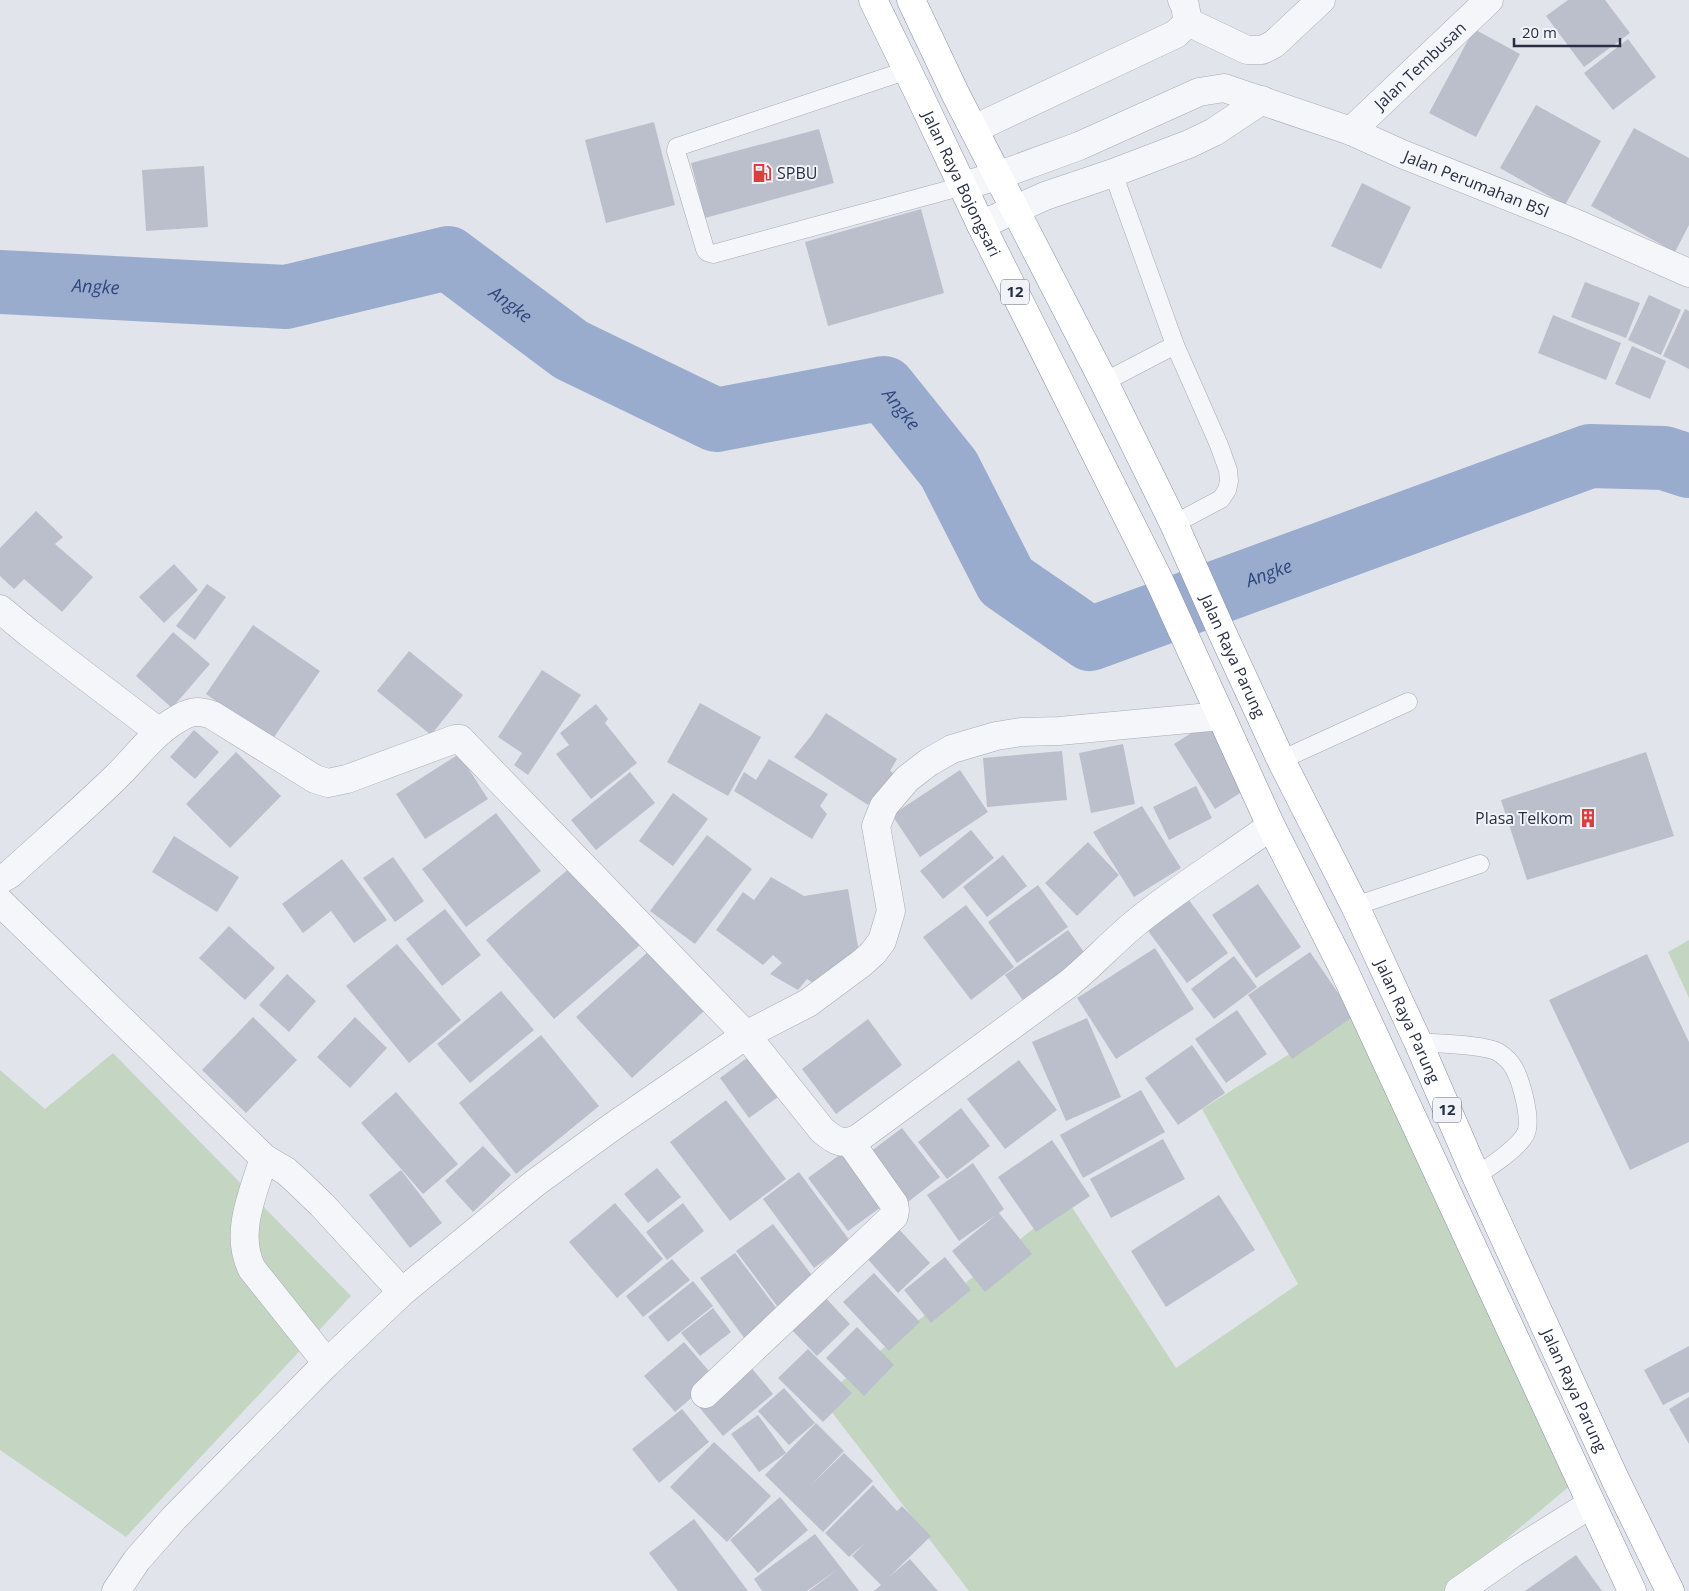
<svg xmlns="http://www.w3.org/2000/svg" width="1689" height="1591" font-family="'Open Sans',sans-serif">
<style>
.green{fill:#c4d6c2}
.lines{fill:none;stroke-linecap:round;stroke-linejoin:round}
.river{stroke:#9aaccd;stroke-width:64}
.building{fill:#bbbfcb}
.service-casing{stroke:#a6aab6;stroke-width:19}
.minor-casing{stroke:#a6aab6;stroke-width:29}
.trunk-casing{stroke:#888fa3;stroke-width:29}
.service{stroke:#f5f6f9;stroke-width:18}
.minor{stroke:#f5f6f9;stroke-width:28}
.trunk{stroke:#fff;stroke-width:28}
.labels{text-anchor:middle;stroke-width:4;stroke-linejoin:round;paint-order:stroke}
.shield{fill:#f2f3f8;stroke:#656a7a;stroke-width:1}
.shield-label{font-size:15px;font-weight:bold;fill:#282f44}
.street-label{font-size:16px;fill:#282f44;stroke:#f2f3f8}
.poi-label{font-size:16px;fill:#282f44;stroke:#f2f3f8;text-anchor:start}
.water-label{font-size:18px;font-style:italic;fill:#2f477c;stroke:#f2f3f8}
</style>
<rect width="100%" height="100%" fill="#e2e4eb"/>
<path class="green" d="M1689,940V998L1668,952Z
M1364,1007L1590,1469L1444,1591H969L821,1398L1068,1201L1176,1368L1298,1284L1202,1109Z
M113,1053L351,1296L126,1537L0,1450V1070L45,1109Z"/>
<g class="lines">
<path class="river" id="s1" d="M0,282L286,297L448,258L571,350L716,420L884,388L949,469L1006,581L1090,639L1590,456L1664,458L1689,466"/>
</g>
<path class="building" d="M1568,0H1605L1630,33L1584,67L1546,16Z
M1474,29L1520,54L1476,137L1429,113Z
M1628,39L1656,77L1613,110L1584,73Z
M1536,105L1601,141L1565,205L1500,168Z
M654,122L675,205L606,223L585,140Z
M1634,128L1689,158V225L1675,252L1591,206Z
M819,129L834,183L705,218L691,163Z
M204,166L208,227L146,231L142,170Z
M1362,183L1411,207L1381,269L1331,246Z
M921,209L944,293L828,326L805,242Z
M1585,282L1640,303L1626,338L1571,317Z
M1649,295L1681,310L1661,355L1628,340Z
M1685,309L1689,311V369L1663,356Z
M1553,315L1621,343L1606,380L1538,353Z
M1632,346L1666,361L1650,399L1615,384Z
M36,511L63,537L55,544L93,577L62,612L24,579L14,589L0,576V548Z
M174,564L198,590L164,623L139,597Z
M207,584L226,597L195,640L176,626Z
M253,625L320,671L272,740L206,694Z
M173,632L210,664L172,708L136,676Z
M409,651L463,695L431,735L377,691Z
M542,670L581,695L528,775L514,765L522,753L498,737Z
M700,703L761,737L728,796L667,762Z
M596,704L608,719L605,723L637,763L591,799L556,754L569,745L560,733Z
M826,713L897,759L890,771L901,777L886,801L875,795L868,805L794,757L811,736Z
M1207,723L1248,788L1215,809L1174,744Z
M194,730L219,752L195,779L170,757Z
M1123,744L1135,804L1091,813L1079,753Z
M1062,751L1067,800L987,807L983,758Z
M236,752L281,796L230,848L186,804Z
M1646,752L1674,836L1527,880L1501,800Z
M459,754L488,799L425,839L396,794Z
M769,759L828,794L820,806L827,814L812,839L734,791L744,772L756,780Z
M960,770L988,812L920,857L892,815Z
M630,772L655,803L596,850L571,820Z
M1196,786L1212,818L1169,840L1153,807Z
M673,793L708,819L673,866L639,841Z
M1142,806L1181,868L1134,897L1093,832Z
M496,813L541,871L466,927L422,869Z
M971,830L994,858L943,899L920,871Z
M707,835L752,869L695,944L650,911Z
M174,836L239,877L217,912L152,872Z
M1088,842L1119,875L1077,916L1045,883Z
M1003,855L1027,886L987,917L963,887Z
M393,857L424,901L395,922L363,878Z
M342,859L387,920L354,943L331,911L303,933L282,904Z
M572,866L640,945L554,1019L486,940Z
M771,877L804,896L848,889L859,952L818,986L807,979L798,990L770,974L782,963L773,955L763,965L716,930L743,892L754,900Z
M1258,884L1301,947L1256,978L1212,915Z
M1038,885L1068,927L1017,963L988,922Z
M1186,896L1228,953L1187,983L1145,927Z
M966,905L1014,967L971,1000L923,937Z
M445,909L481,955L442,986L406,939Z
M229,926L275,968L245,1000L199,958Z
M1068,930L1092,963L1029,1009L1005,975Z
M397,944L461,1020L409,1063L346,986Z
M1155,948L1194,1009L1116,1059L1077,998Z
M650,950L705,1010L632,1078L576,1017Z
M1310,952L1354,1016L1292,1059L1248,995Z
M1647,954L1689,1042V1142L1630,1170L1549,1000Z
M1234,956L1257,987L1214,1019L1191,989Z
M287,974L316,1001L289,1032L259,1005Z
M501,991L534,1030L470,1083L437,1044Z
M1237,1010L1267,1054L1226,1083L1195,1039Z
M253,1017L297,1060L246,1113L202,1070Z
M355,1017L387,1048L350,1088L317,1057Z
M1087,1018L1121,1097L1066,1121L1032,1042Z
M868,1019L902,1065L836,1114L802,1069Z
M541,1035L599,1106L516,1174L459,1103Z
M1192,1045L1225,1093L1178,1125L1145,1078Z
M755,1052L785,1092L749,1118L720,1078Z
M1019,1060L1057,1110L1005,1149L967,1099Z
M1141,1090L1165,1132L1083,1178L1060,1135Z
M396,1092L458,1164L423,1194L361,1123Z
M726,1100L786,1179L730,1221L670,1142Z
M961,1108L990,1146L947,1179L918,1142Z
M902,1128L940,1177L908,1202L870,1152Z
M1163,1139L1185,1179L1111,1218L1090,1179Z
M1052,1140L1090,1196L1036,1232L998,1177Z
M483,1146L511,1175L473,1212L445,1181Z
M845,1151L884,1205L848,1231L808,1178Z
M973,1163L1004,1209L999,1213L1032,1254L985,1292L952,1251L996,1215L959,1241L927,1195Z
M657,1168L681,1197L648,1223L624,1194Z
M401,1170L442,1223L410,1248L369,1195Z
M799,1172L850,1241L814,1268L763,1199Z
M1219,1195L1255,1250L1166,1307L1131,1251Z
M615,1203L663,1259L617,1298L569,1242Z
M683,1203L704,1231L667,1260L646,1232Z
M773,1224L817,1282L780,1310L736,1251Z
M897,1227L930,1263L898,1293L865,1256Z
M735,1253L780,1313L745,1339L700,1278Z
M945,1257L971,1290L931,1323L904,1290Z
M672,1259L690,1280L643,1317L626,1296Z
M874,1273L920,1322L889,1351L843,1302Z
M693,1281L713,1306L668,1342L648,1317Z
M823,1295L850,1324L817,1356L789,1327Z
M713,1308L731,1332L700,1356L681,1333Z
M857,1327L894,1365L864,1396L826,1358Z
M684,1342L715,1378L675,1412L644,1376Z
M1689,1346V1392L1663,1405L1644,1370Z
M808,1349L852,1393L823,1422L778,1378Z
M750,1366L773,1394L723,1436L699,1407Z
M784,1388L815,1423L789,1445L758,1411Z
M1689,1397V1444L1669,1409Z
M682,1409L709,1442L659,1483L632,1449Z
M758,1415L786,1453L759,1472L731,1434Z
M816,1423L844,1451L811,1485L844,1453L873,1481L823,1532L765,1475Z
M714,1442L771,1496L727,1542L670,1487Z
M873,1485L897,1511L902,1506L931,1536L888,1578L910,1559L938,1591H874L881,1585L852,1556L865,1543L849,1557L825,1533Z
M780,1497L808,1530L758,1573L730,1540Z
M694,1519L748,1591H678L649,1553Z
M815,1534L859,1591H809L838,1569L807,1591H762L754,1579Z
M1576,1555L1602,1591H1525Z"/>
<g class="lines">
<g class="service-casing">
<path id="service" d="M908,70L677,147L676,151L705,249L707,252L713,254L963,186
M1113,173L1175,345L1219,445L1228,470L1229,481L1227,490L1221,499L1174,524
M1104,382L1175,345
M1281,760L1408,702
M1355,906L1480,864
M1418,1042C1438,1044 1482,1044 1498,1052C1504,1056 1510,1061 1514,1068C1521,1081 1533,1122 1525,1135C1516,1150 1491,1166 1476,1176"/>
</g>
<g class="minor-casing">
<g id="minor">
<path d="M1188,22L1247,50H1262L1274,44L1321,0"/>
<path d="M974,129L1176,34L1188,22L1185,6L1182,0"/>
<path id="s2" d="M1351,131L1489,0"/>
<path id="s3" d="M963,186L997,176L1079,146L1199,92L1224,88L1351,131L1402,154L1575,223L1689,273"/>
<path d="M981,225L1045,196L1113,173L1189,144L1214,132L1262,100"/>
<path d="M0,609L29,633L159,732"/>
<path d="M0,880L10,874C45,842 81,811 115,778C135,759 152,734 176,720C190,711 197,710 212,715L315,779L328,783L347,779L455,739H460L746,1035L822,1130C836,1142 843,1146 860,1137L1067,985C1092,965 1113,941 1138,921C1180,887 1227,858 1271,826"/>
<path d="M0,902L264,1158L286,1171L297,1181L322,1205L402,1292"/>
<path d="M264,1158C253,1193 234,1234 252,1269L327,1363"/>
<path d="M705,1394L894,1216L895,1210L894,1204L850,1142"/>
<path d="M116,1591L137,1560L174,1518L327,1363L402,1292L535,1183L612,1127L746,1035L808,1003L862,963L873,953L882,941L891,911L876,826L884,806L907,779L929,762L952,749L996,736L1021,732L1059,731L1221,716"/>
<path d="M1459,1591L1513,1553L1591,1504"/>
</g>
</g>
<g class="trunk-casing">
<g id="trunk">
<path id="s4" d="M873,0L917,90L981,225L1160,582L1271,826L1342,966L1632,1591"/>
<path id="s5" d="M911,0L956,95L1104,382L1174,524L1221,630L1281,760L1355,906L1418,1042L1476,1176L1616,1481L1670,1591"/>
</g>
</g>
<use href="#service" class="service"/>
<use href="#minor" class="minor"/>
<use href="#trunk" class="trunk"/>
</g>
<defs>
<g id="fuel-bare" transform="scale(1.5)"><path d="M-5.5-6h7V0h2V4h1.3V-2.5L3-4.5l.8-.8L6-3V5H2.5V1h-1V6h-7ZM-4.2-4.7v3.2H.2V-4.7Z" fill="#d83f41" stroke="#f2f3f8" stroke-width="2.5" paint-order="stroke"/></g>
<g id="building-bare" transform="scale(1.5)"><path d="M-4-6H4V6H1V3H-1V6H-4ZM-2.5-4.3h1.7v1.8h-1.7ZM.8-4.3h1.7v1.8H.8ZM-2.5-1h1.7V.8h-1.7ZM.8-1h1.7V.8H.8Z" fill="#d83f41" stroke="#f2f3f8" stroke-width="2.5" paint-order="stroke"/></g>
</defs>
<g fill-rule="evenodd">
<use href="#fuel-bare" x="762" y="173"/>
<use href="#building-bare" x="1588" y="818"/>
</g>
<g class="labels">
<g class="shield">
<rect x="1001" y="279.5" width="28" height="25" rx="4"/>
<rect x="1433" y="1097.5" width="28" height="25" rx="4"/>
</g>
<g class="shield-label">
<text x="1015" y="297">12</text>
<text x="1447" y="1115">12</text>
</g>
<g class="street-label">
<text dy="6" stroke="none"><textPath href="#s2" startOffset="95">Jalan Tembusan</textPath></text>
<text dy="6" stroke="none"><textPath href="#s4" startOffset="204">Jalan Raya Bojongsari</textPath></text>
<text dy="6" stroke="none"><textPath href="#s3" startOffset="550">Jalan Perumahan BSI</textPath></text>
<text dy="6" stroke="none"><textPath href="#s5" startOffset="731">Jalan Raya Parung</textPath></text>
<text dy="6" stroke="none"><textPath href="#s5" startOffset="1136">Jalan Raya Parung</textPath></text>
<text dy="6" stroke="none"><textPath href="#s5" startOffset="1541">Jalan Raya Parung</textPath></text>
</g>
<g class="poi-label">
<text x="777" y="179">SPBU</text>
<text x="1573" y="824" text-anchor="end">Plasa Telkom</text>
</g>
<g class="water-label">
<text dy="6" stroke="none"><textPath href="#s1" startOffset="96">Angke</textPath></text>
<text dy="6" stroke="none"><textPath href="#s1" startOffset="531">Angke</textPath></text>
<text dy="6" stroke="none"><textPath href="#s1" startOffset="966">Angke</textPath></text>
<text dy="6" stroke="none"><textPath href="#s1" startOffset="1461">Angke</textPath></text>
</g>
</g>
<path d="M1514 38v8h106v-8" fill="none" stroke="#282f44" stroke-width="2.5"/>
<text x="1522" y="38" font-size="15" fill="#282f44" stroke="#f2f3f8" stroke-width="4" paint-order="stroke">20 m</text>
</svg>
